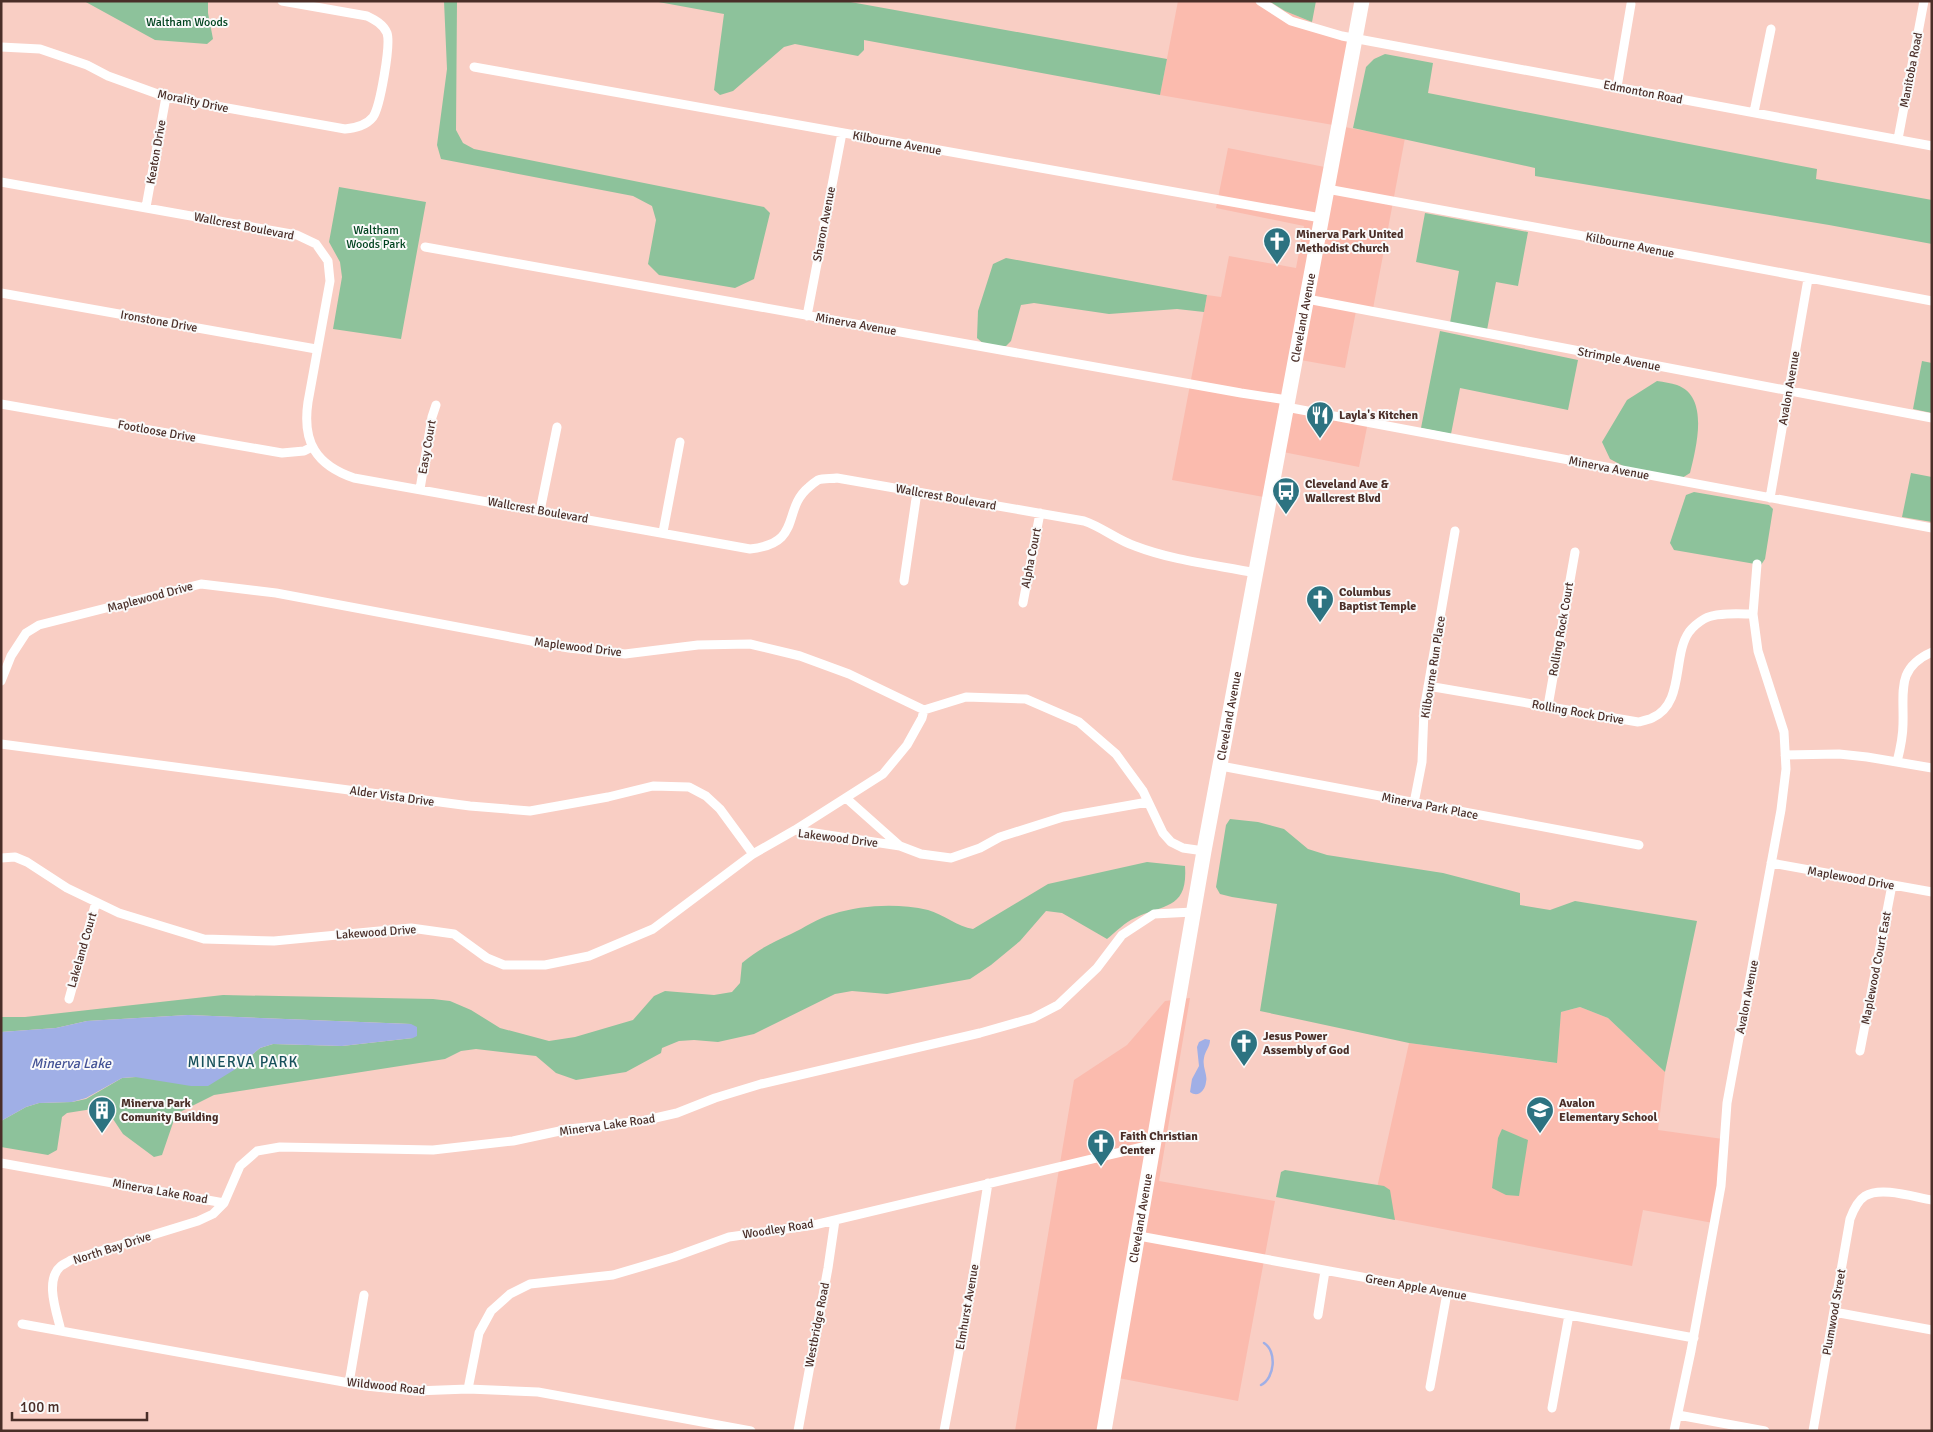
<svg xmlns="http://www.w3.org/2000/svg" width="1933" height="1432" font-family="Signika,sans-serif">
<style>
.built{fill:#fbbbae}
.green{fill:#8dc29b}
.water{fill:#a0afe6}
.lines{fill:none;stroke-linecap:round;stroke-linejoin:round}
.stream{stroke:#a0afe6;stroke-width:2.5}
.street{stroke:#fff;stroke-width:9}
.primary{stroke:#fff;stroke-width:15}
.labels{text-anchor:middle;stroke-width:4;stroke-linejoin:round;paint-order:stroke}
.park-label{font-size:12px;fill:#00431f;stroke:#fafafa}
.street-label{font-size:12px;fill:#4a2e28;stroke:#fafafa}
.poi-label{font-size:12px;font-weight:bold;fill:#4a2e28;stroke:#fafafa;text-anchor:start}
.water-label{font-size:14px;font-style:italic;fill:#435295;stroke:#fafafa}
.quarter-label{font-size:15px;letter-spacing:1px;fill:#18515c;stroke:#fafafa}
</style>
<rect width="100%" height="100%" fill="#f9cec4"/>
<path class="built" d="M1178,1H1269L1285,11L1312,22L1311,27L1356,40L1339,126L1405,138L1372,314L1356,311L1345,368L1295,359L1286,406L1368,422L1359,467L1278,451L1269,498L1172,480L1207,295L1221,297L1229,256L1296,268L1304,226L1216,208L1228,148L1330,168L1339,126L1160,95Z
M1190,998L1159,1181L1275,1201L1238,1401L1113,1377L1102,1431H1015L1074,1080L1127,1045L1165,1001Z
M1580,1007L1608,1018L1665,1072L1658,1130L1723,1139L1713,1223L1643,1210L1632,1266L1371,1215L1409,1043L1556,1063L1561,1012Z"/>
<path class="green" d="M84,1H208V13L213,39L207,44L155,40Z
M444,1H457L456,130L463,143L474,149L764,207L770,213L754,279L735,288L659,275L648,264L656,220L652,206L633,196L441,159L437,145L447,69Z
M653,1H845L1167,59L1160,95L864,40V50L858,56L795,44L784,47L733,91L720,95L714,90L724,14Z
M1269,1H1316L1312,22L1285,11Z
M1385,54L1433,63L1428,93L1817,169L1816,179L1932,200V244L1829,225L1535,176V168L1353,128L1366,67L1374,59Z
M339,187L426,202L401,339L333,329L342,277L340,262L329,242Z
M1425,213L1528,232L1518,286L1496,282L1487,330L1450,323L1459,271L1416,262Z
M1006,258L1207,295L1204,312L1177,309L1109,314L1034,303L1021,305L1011,341L1006,346H986L977,338L978,311L993,264Z
M1440,331L1578,360L1568,410L1460,388L1451,434L1421,428Z
M1922,361L1932,363V413L1913,409Z
M1657,381C1664,382 1671,383 1677,385C1710,397 1696,448 1690,473L1682,478L1627,468L1610,459L1602,442L1627,400Z
M1911,473L1932,477V522L1902,517Z
M1694,492L1769,505L1773,509L1765,559L1761,565L1674,550L1670,543L1686,495Z
M1230,819L1258,822L1284,829L1308,849L1327,855L1443,873L1520,893V905L1550,910L1575,901L1697,921L1665,1072L1608,1018L1580,1007L1561,1012L1557,1063L1409,1043L1260,1011L1277,904L1232,897L1220,894L1216,887L1226,825Z
M1147,862L1185,866C1188,909 1165,904 1135,918C1125,922 1116,932 1107,939L1062,913L1046,911L1020,941L991,965L970,979L887,994L852,991L835,994L754,1034L718,1042L694,1040L679,1041L662,1048L661,1053L626,1072L576,1080L556,1073L536,1056L476,1049L461,1051L445,1059L214,1095L176,1114L162,1155L154,1157L123,1134L105,1107L67,1113L62,1117L57,1150L48,1155L1,1147V1121L26,1107L39,1103L72,1102L86,1099L122,1078L234,1070L260,1048L273,1044L342,1046L413,1038L411,1024L188,1015L87,1021L56,1028L1,1032V1017H25L223,995L433,999L450,1001L471,1010L500,1028L549,1041L575,1037L633,1020L654,996L665,991L714,995L732,992L740,983L742,963C757,950 773,942 791,934C804,928 818,918 833,914C862,905 897,903 928,910C943,914 958,927 973,929L1048,884Z
M1502,1129L1528,1140L1519,1196L1506,1195L1492,1188L1498,1138Z
M1285,1170L1384,1186L1390,1190L1395,1220L1276,1197L1281,1172Z"/>
<path class="water" d="M188,1015L411,1024L417,1027V1036L413,1038L342,1046L273,1044L260,1048L234,1070L208,1086H191L135,1077L122,1078L86,1098L72,1102L39,1103L26,1107L1,1121V1032L56,1028L87,1021Z
M1205,1039L1210,1040C1210,1047 1205,1051 1204,1058C1202,1067 1208,1075 1206,1082C1205,1091 1198,1098 1190,1092L1192,1079L1199,1066L1197,1047L1199,1042Z"/>
<g class="lines">
<path class="stream" d="M1261,1385C1275,1378 1277,1351 1264,1343"/>
<path class="street" d="M1260,1L1291,21L1342,36L1932,146
M1,47L40,49L87,65L108,76L166,97L345,129C355,128 366,126 373,117C380,107 391,45 387,33C383,24 375,20 367,16L282,1
M474,67L1321,218
M1617,87L1631,4
M1754,112L1771,29
M1898,139L1924,1
M1,182L297,235L316,244L328,261L330,281L308,402C302,442 316,465 354,478L750,549C804,543 781,510 809,487C811,485 815,482 818,480C824,478 831,479 837,478L1084,521C1102,527 1117,540 1135,546C1174,561 1216,565 1256,573
M1327,189L1708,259L1932,301
M146,207L166,97
M425,247L1241,393L1287,400
M1,293L316,349
M1307,299L1932,418
M807,316L842,133
M1,404L282,453L304,451L312,447
M1286,407L1932,528
M420,489L432,417L436,405
M1770,498L1808,279
M540,511L557,427
M663,532L680,442
M904,581L917,492
M1023,603L1040,513
M1,681L11,656L26,633L39,625L201,584L276,593L569,648L625,654L698,645L750,644L800,656L849,674L924,710L966,697L1026,699L1079,722L1116,754L1143,791L1163,833L1171,842L1183,848L1204,851
M1428,686L1638,722C1642,721 1648,720 1652,718C1685,704 1672,656 1689,632C1692,628 1699,622 1704,619C1715,612 1740,614 1753,614
M1548,706L1575,552
M1,744L470,806L530,811L608,797L653,786L689,787L706,796L720,809L753,854
M1785,755L1839,754L1867,757L1932,768
M1897,762C1900,750 1903,737 1903,724C1904,691 1896,668 1932,652
M1221,766L1639,845
M846,798L900,846
M1414,803L1422,762L1424,710L1455,531
M795,830L883,774L907,745L922,718L924,710
M1,858L15,857L27,862L67,888L119,913L204,939L274,941L411,928L454,934L487,958L504,965H545L589,956L653,929L753,854L795,830L900,846L921,854L951,858L980,848L1000,837L1063,817L1148,802
M1771,863L1932,892
M69,999L96,902
M1860,1051L1892,885
M1,1163L224,1203
M1139,1236L1694,1338
M1834,1312L1932,1330
M1318,1315L1325,1271
M22,1324L366,1386L415,1391L468,1389L538,1392L751,1431
M61,1331C57,1313 44,1280 61,1266C64,1264 68,1262 71,1260L198,1221L213,1214L224,1203L240,1166L257,1151L280,1147L433,1150L513,1141L569,1129L642,1121L677,1113L715,1098L761,1084L980,1033L1033,1018L1058,1005L1097,968L1122,935L1154,914L1193,912
M349,1383L364,1295
M1430,1387L1447,1293
M468,1389L479,1333L491,1311L510,1294L530,1284L613,1275L674,1257L729,1237L814,1225L1155,1144
M1552,1408L1569,1315
M1678,1415L1765,1431
M798,1431L828,1268L835,1220
M944,1431L975,1265L988,1183
M1674,1431L1691,1351L1721,1186L1727,1103L1781,810L1786,769L1784,732L1758,651L1753,614L1757,564
M1813,1431L1850,1219C1853,1211 1857,1201 1865,1196C1881,1186 1914,1197 1932,1200"/>
<path class="primary" id="s1" d="M1104,1431L1204,851L1362,1"/>
</g>
<defs>
<g id="church-pin" transform="scale(1.4375)"><path d="M0 17L-7.5 6A9.5 9.5 0 1 1 7.5 6Z" fill="#2d7381" stroke="#fafafa"/><path d="M-1.2-6h2.4v3.5h3.3v2.4h-3.3V6h-2.4V-.1h-3.3v-2.4h3.3Z" fill="#fff"/></g>
<g id="restaurant-pin" transform="scale(1.4375)"><path d="M0 17L-7.5 6A9.5 9.5 0 1 1 7.5 6Z" fill="#2d7381" stroke="#fafafa"/><path d="M-5-6h1v4h1v-4h1v4h1v-4h1v5L-1.5 .5V6h-2V.5L-5-1ZM5-6V6H3V1.5H1.5Q1.5-4 5-6Z" fill="#fff"/></g>
<g id="bus-pin" transform="scale(1.4375)"><path d="M0 17L-7.5 6A9.5 9.5 0 1 1 7.5 6Z" fill="#2d7381" stroke="#fafafa"/><path d="M-5-6H5V4H4V6H2V4H-2V6H-4V4H-5ZM-3.5-4V0h7V-4ZM-3.5 1.2v1.5H-2V1.2ZM2 1.2v1.5H3.5V1.2Z" fill="#fff"/></g>
<g id="building-pin" transform="scale(1.4375)"><path d="M0 17L-7.5 6A9.5 9.5 0 1 1 7.5 6Z" fill="#2d7381" stroke="#fafafa"/><path d="M-4-6H4V6H1V3H-1V6H-4ZM-2.5-4.3h1.7v1.8h-1.7ZM.8-4.3h1.7v1.8H.8ZM-2.5-1h1.7V.8h-1.7ZM.8-1h1.7V.8H.8Z" fill="#fff"/></g>
<g id="school-pin" transform="scale(1.4375)"><path d="M0 17L-7.5 6A9.5 9.5 0 1 1 7.5 6Z" fill="#2d7381" stroke="#fafafa"/><path d="M0-5L7-2L0 1L-7-2ZM-4 1L0 2.5L4 1V4Q0 6-4 4Z" fill="#fff"/></g>
</defs>
<g fill-rule="evenodd">
<use href="#church-pin" x="1277" y="241"/>
<use href="#restaurant-pin" x="1320" y="415"/>
<use href="#bus-pin" x="1286" y="491"/>
<use href="#church-pin" x="1320" y="599"/>
<use href="#church-pin" x="1244" y="1043"/>
<use href="#building-pin" x="102" y="1110"/>
<use href="#school-pin" x="1540" y="1110"/>
<use href="#church-pin" x="1101" y="1143"/>
</g>
<g class="labels">
<g class="park-label">
<text x="187" y="26">Waltham Woods</text>
<text x="376" y="234">Waltham<tspan x="376" dy="14">Woods Park</tspan></text>
</g>
<g class="street-label">
<text transform="translate(1911 70) rotate(-79)" y="4">Manitoba Road</text>
<text transform="translate(1643 92) rotate(11)" y="4">Edmonton Road</text>
<text transform="translate(193 101) rotate(12)" y="4">Morality Drive</text>
<text transform="translate(897 143) rotate(10)" y="4">Kilbourne Avenue</text>
<text transform="translate(156 152) rotate(-80)" y="4">Keaton Drive</text>
<text transform="translate(824 224) rotate(-79)" y="4">Sharon Avenue</text>
<text transform="translate(244 226) rotate(11)" y="4">Wallcrest Boulevard</text>
<text transform="translate(1630 245) rotate(11)" y="4">Kilbourne Avenue</text>
<text dy="4" stroke="none"><textPath href="#s1" startOffset="1131">Cleveland Avenue</textPath></text>
<text transform="translate(159 321) rotate(10)" y="4">Ironstone Drive</text>
<text transform="translate(856 324) rotate(10)" y="4">Minerva Avenue</text>
<text transform="translate(1619 359) rotate(11)" y="4">Strimple Avenue</text>
<text transform="translate(1789 388) rotate(-80)" y="4">Avalon Avenue</text>
<text transform="translate(157 431) rotate(10)" y="4">Footloose Drive</text>
<text transform="translate(427 447) rotate(-80)" y="4">Easy Court</text>
<text transform="translate(1609 468) rotate(11)" y="4">Minerva Avenue</text>
<text transform="translate(946 497) rotate(10)" y="4">Wallcrest Boulevard</text>
<text transform="translate(538 510) rotate(10)" y="4">Wallcrest Boulevard</text>
<text transform="translate(1031 558) rotate(-79)" y="4">Alpha Court</text>
<text transform="translate(150 597) rotate(-15)" y="4">Maplewood Drive</text>
<text transform="translate(1561 629) rotate(-80)" y="4">Rolling Rock Court</text>
<text transform="translate(578 647) rotate(7)" y="4">Maplewood Drive</text>
<text transform="translate(1433 667) rotate(-81)" y="4">Kilbourne Run Place</text>
<text transform="translate(1578 712) rotate(10)" y="4">Rolling Rock Drive</text>
<text dy="4" stroke="none"><textPath href="#s1" startOffset="726">Cleveland Avenue</textPath></text>
<text transform="translate(392 796) rotate(8)" y="4">Alder Vista Drive</text>
<text transform="translate(1430 806) rotate(11)" y="4">Minerva Park Place</text>
<text transform="translate(838 838) rotate(7)" y="4">Lakewood Drive</text>
<text transform="translate(1851 878) rotate(10)" y="4">Maplewood Drive</text>
<text transform="translate(376 932) rotate(-4)" y="4">Lakewood Drive</text>
<text transform="translate(82 950) rotate(-74)" y="4">Lakeland Court</text>
<text transform="translate(1876 968) rotate(-79)" y="4">Maplewood Court East</text>
<text transform="translate(1747 997) rotate(-79)" y="4">Avalon Avenue</text>
<text transform="translate(607 1125) rotate(-8)" y="4">Minerva Lake Road</text>
<text transform="translate(160 1191) rotate(10)" y="4">Minerva Lake Road</text>
<text dy="4" stroke="none"><textPath href="#s1" startOffset="216">Cleveland Avenue</textPath></text>
<text transform="translate(778 1229) rotate(-9)" y="4">Woodley Road</text>
<text transform="translate(112 1248) rotate(-18)" y="4">North Bay Drive</text>
<text transform="translate(1416 1287) rotate(10)" y="4">Green Apple Avenue</text>
<text transform="translate(967 1307) rotate(-80)" y="4">Elmhurst Avenue</text>
<text transform="translate(1834 1312) rotate(-80)" y="4">Plumwood Street</text>
<text transform="translate(817 1325) rotate(-79)" y="4">Westbridge Road</text>
<text transform="translate(386 1386) rotate(6)" y="4">Wildwood Road</text>
</g>
<g class="poi-label">
<text x="1296" y="238">Minerva Park United<tspan x="1296" dy="14">Methodist Church</tspan></text>
<text x="1339" y="419">Layla's Kitchen</text>
<text x="1305" y="488">Cleveland Ave &amp;<tspan x="1305" dy="14">Wallcrest Blvd</tspan></text>
<text x="1339" y="596">Columbus<tspan x="1339" dy="14">Baptist Temple</tspan></text>
<text x="1263" y="1040">Jesus Power<tspan x="1263" dy="14">Assembly of God</tspan></text>
<text x="121" y="1107">Minerva Park<tspan x="121" dy="14">Comunity Building</tspan></text>
<text x="1559" y="1107">Avalon<tspan x="1559" dy="14">Elementary School</tspan></text>
<text x="1120" y="1140">Faith Christian<tspan x="1120" dy="14">Center</tspan></text>
</g>
<g class="water-label">
<text x="71" y="1068">Minerva Lake</text>
</g>
<g class="quarter-label">
<text x="243" y="1067">MINERVA PARK</text>
</g>
</g>
<rect width="1933" height="1432" fill="none" stroke="#4a2e28" stroke-width="5"/>
<path d="M12 1412v8h135v-8" fill="none" stroke="#4a2e28" stroke-width="2.5"/>
<text x="20" y="1412" font-size="15" fill="#4a2e28" stroke="#fafafa" stroke-width="4" paint-order="stroke">100 m</text>
</svg>
